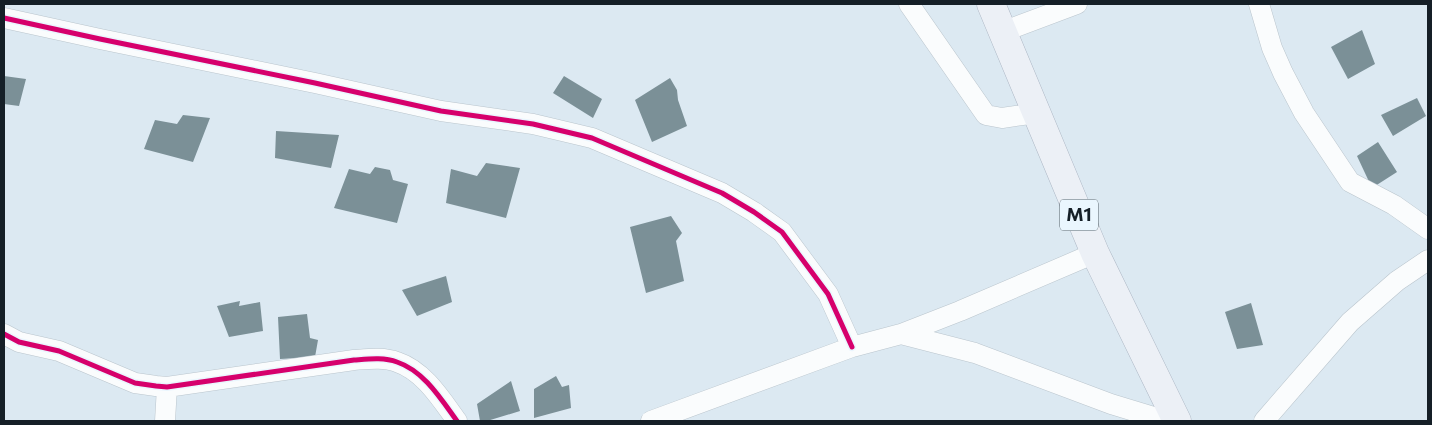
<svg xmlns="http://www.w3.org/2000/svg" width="1432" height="425" font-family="Commissioner,sans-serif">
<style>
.building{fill:#7b9097}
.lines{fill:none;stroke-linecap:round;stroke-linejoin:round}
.street-casing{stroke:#bac5cd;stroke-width:21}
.primary-casing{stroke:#abb5c3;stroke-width:29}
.street{stroke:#fafcfd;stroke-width:20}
.primary{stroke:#ecf0f6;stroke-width:28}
.cycleway-casing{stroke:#eaf6fe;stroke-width:8}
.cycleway{stroke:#d6006c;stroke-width:5}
.labels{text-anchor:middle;stroke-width:5;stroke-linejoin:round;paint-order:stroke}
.shield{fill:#eaf6fe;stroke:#556068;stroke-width:1}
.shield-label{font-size:18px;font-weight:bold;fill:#151f27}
</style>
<rect width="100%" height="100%" fill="#dce9f2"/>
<path class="building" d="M1362,30L1375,64L1348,79L1331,47Z
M4,76L26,79L19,106L4,104Z
M564,76L602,99L593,118L553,93Z
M670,78L677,90L678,100L687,126L652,142L635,100Z
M1417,98L1426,116L1393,136L1381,115Z
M183,115L210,118L193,162L144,149L155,120L177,124Z
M276,131L339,135L331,168L275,158Z
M1378,142L1397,172L1372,188L1357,156Z
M486,163L520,168L506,218L446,203L451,169L477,176Z
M375,167L390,170L393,180L408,184L397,223L334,208L349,169L370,174Z
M671,216L682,233L676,241L684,281L646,293L630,227Z
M446,276L452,302L417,316L402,290Z
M240,301L239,306L260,302L263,331L229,337L217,306Z
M1251,303L1263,345L1237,349L1225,312Z
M307,314L310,338L318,340L315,357L280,359L278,317Z
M556,376L562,387L569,385L571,408L534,418V389Z
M511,381L520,411L487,421H480L477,404Z"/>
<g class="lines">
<g class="street-casing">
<path id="street" d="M909,4L986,115L1002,118L1037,113
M1259,4L1272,48L1283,73L1304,113L1350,182L1394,205L1428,229
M4,18L100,39L315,83L441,111L533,124L592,138L722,193L754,212L782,232L828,294L852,347
M1002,32L1077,4
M4,334L19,342L59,351L135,383L156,386L167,387L354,360C368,359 384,357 397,362C424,371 441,399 457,421
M901,334L975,353L1111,404L1167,421
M165,421L167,387
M651,421L852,347L901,334L960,311L1095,253
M1264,421L1350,322L1397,281L1428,260"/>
</g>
<g class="primary-casing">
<path id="primary" d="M991,4L1095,253L1177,421"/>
</g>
<use href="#street" class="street"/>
<use href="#primary" class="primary"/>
<g class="cycleway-casing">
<path id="cycleway" d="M4,18L100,39L315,83L441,111L533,124L592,138L722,193L754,212L782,232L828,294L852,347
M4,334L19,342L59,351L135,383L156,386L167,387L354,360C368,359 384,357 397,362C424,371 441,399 457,421"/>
</g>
<use href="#cycleway" class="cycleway"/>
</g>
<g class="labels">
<rect class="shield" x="1060" y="199.5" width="38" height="31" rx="4"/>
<g class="shield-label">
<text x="1079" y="221">M1</text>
</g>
</g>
<rect width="1432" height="425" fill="none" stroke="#151f27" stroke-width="10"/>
</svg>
